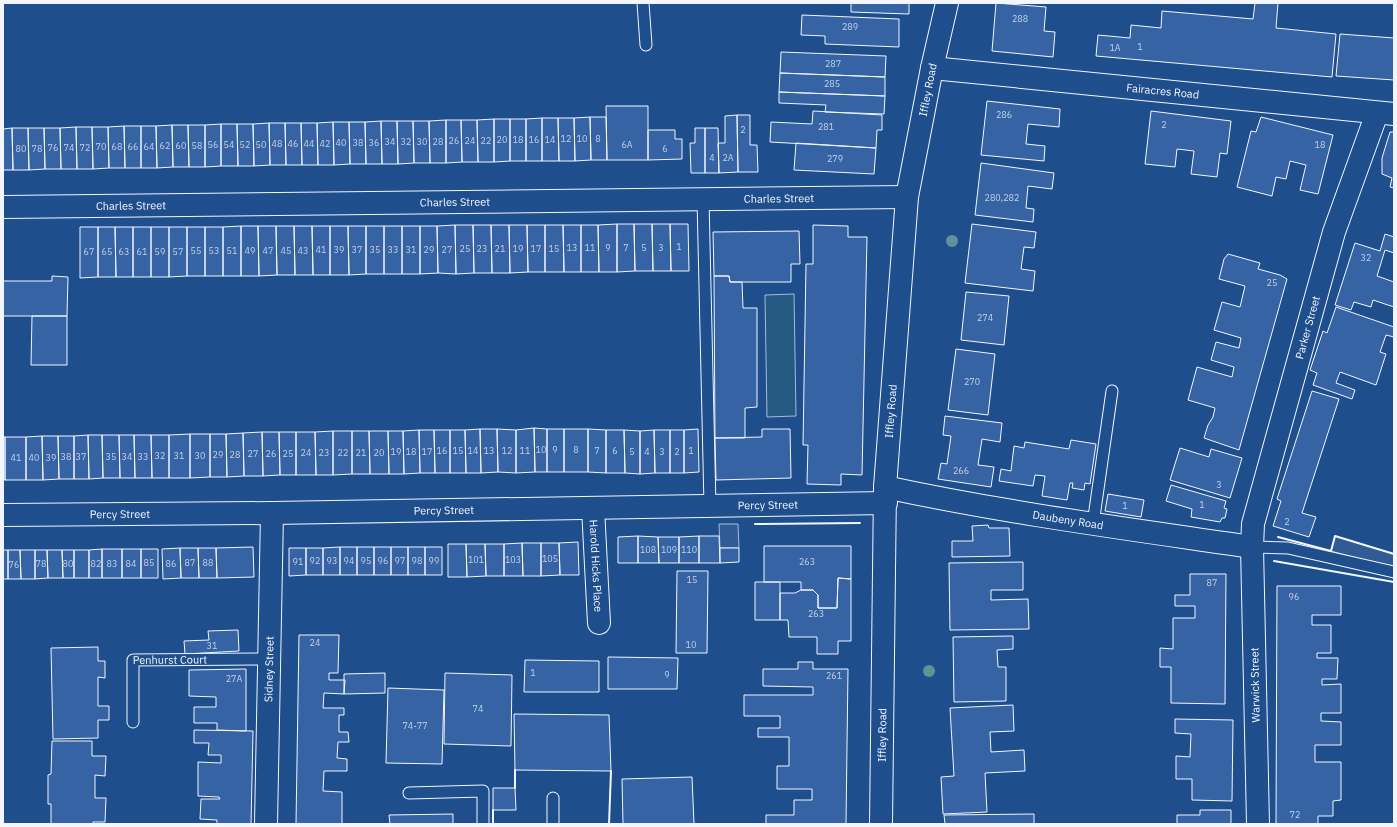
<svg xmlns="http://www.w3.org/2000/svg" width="1397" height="827" font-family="'IBM Plex Sans',sans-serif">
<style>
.green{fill:#245a82;stroke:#a8bbd7}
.parking{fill:#305b95;stroke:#a8bbd7}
.building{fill:#3563a3;stroke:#f2f6ff}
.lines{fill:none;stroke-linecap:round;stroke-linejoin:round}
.lane-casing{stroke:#f2f6ff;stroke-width:13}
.street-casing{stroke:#f2f6ff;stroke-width:24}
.primary-casing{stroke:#f2f6ff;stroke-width:24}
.lane{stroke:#1f4e8c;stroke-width:11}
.street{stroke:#1f4e8c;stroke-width:22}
.primary{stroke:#1f4e8c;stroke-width:22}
.wall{stroke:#f2f6ff;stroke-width:2}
.tree{fill:#61919a}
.labels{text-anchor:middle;stroke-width:3;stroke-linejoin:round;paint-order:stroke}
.number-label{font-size:9px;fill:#c3d1e8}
.street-label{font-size:11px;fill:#f2f6ff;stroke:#1f4e8c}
</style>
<rect width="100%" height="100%" fill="#1f4e8c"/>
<path class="green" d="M794,294L796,416L767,417L765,295Z"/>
<path class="parking" d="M719,524H738L739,548H720Z
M1335,536L1394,554V568L1331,551Z"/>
<path class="building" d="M851,3H909V14L851,12Z
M996,3L1046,7L1044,31L1055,32L1053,57L992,51Z
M1255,3H1278L1276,28L1336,34L1332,77L1096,56L1098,35L1130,38L1131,25L1161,28L1162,11L1253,19Z
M802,15L899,19V47L825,44V36L801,35Z
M1340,34L1394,38V80L1336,76Z
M781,52L886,56L885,77L780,73Z
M780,73L885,77V96L779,92Z
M779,92L885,96L884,114L825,112L826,105L779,103Z
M987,101L1060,109L1059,127L1028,124L1026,144L1045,146L1044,161L981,155Z
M606,106H648V160H607Z
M813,111L882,115V130H877L876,148L770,142L771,122L812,124Z
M1151,111L1231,121L1227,154L1220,153L1217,177L1191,174L1194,151L1177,149L1175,167L1145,164Z
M737,115H750V145H757L758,172H738Z
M737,115L738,172L719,173L718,143H725V116Z
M590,117H606L607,160H591Z
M590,117L591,160L575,161L574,118Z
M1261,117L1333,135L1318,194L1300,190L1306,165L1290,161L1286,179L1276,177L1272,196L1237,187L1251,131L1256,132Z
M542,118V161H526V119Z
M542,118H558L559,161H542Z
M558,118H574L575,161H559Z
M494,119V162H478L477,120Z
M494,119H510V161L494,162Z
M510,119H526V161H510Z
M446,120V163H430L429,121Z
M446,120H461L462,162L446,163Z
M461,120H477L478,162H462Z
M381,121L382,164H366L365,122Z
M381,121H397L398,164H382Z
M397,121H413L414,163L398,164Z
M413,121H429L430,163H414Z
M333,122L334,165H318L317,123Z
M333,122H349L350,164L334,165Z
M349,122H365L366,164H350Z
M269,123L270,165L254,166L253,124Z
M269,123H285L286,165H270Z
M285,123H301L302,165H286Z
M301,123H317L318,165H302Z
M221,124V166L205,167V125Z
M221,124H237L238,166H221Z
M237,124H253L254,166H238Z
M172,125L173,167L157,168L156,126Z
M172,125H188L189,167H173Z
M188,125H205V167H189Z
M124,126L125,168H109L108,127Z
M124,126H141V168H125Z
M141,126H156L157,168H141Z
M76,127L77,169H61L60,128Z
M76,127H92L93,169H77Z
M92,127H108L109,168L93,169Z
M12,128L13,170H3V129Z
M12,128H28L29,170H13Z
M28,128H44L45,169L29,170Z
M44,128H60L61,169H45Z
M695,128H705V173H691L690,143H695Z
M705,128H718L719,173H705Z
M648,130H675V139H682V159L648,160Z
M1390,132H1394V188L1390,187L1392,178L1382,174V158Z
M796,143L876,148L874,174L794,170Z
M981,163L1054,173L1052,189L1028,186L1026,208L1034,209L1033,222L975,215Z
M617,224V272H599L598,225Z
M617,224H634L635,271L617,272Z
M634,224H652L653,271H635Z
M652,224H670L671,271H653Z
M670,224H688L689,271H671Z
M972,224L1036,232L1034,248L1024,247L1021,269L1035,271L1033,291L965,283Z
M455,225L456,274L438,273L437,226Z
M455,225H473L474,273L456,274Z
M473,225H491L492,273H474Z
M491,225H509L510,273H492Z
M509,225H527L528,272L510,273Z
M527,225H545V272H528Z
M545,225H563L564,272H545Z
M563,225H581V272H564Z
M581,225H598L599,272H581Z
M813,225L848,226V237H867L862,475L841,474V485L807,484L808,445H803L806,264H813Z
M241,226V276H223V227Z
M241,226H258L259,276H241Z
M258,226H276L277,275L259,276Z
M276,226H294L295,275H277Z
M294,226H312L313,275H295Z
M312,226H330V275H313Z
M330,226H348L349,275H330Z
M348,226H366V274L349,275Z
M366,226H384V274H366Z
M384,226H402V274H384Z
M402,226H420V274H402Z
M420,226H437L438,273L420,274Z
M80,227H98V277L80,278Z
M98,227H115L116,277H98Z
M115,227H133V277H116Z
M133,227H151V277H133Z
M151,227H169V277H151Z
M169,227H187V276L169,277Z
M187,227H205V276H187Z
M205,227H223V276H205Z
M799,231L800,264H791V282H730L729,276H714L713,232Z
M1385,234L1394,237V253L1385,250L1377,276L1394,282V307L1373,300L1371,307L1354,302L1351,310L1335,305L1355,243L1380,251Z
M1228,254L1260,263L1258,269L1280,275L1287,279L1239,450L1204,438L1208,425L1213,417L1215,408L1188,400L1197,367L1232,377L1234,367L1211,360L1216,342L1239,348L1241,338L1214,330L1222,302L1240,307L1245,286L1219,279L1224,259Z
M52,276L68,277L67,316H3V281H52Z
M714,276H729L730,282H742L743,308H757V407L745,408V438H715Z
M966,292L1009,296L1004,345L961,340Z
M1336,307L1394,327V337L1386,335L1380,352L1386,354L1376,385L1340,372L1336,383L1355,390L1352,399L1313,385L1317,373L1310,370L1323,331L1327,333Z
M32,316H67V365H31Z
M956,349L995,354L988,415L948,410Z
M1312,391L1339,399L1302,513L1316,517L1309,537L1273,526L1281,501L1277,499Z
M945,416L1002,423L1000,442L982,439L978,465L994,467L991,487L938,479L941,463L947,464L951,436L943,435Z
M534,428L535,472L516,473V430Z
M534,428L547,429V472H535Z
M480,429L481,473H466L465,430Z
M480,429H497L498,472L481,473Z
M497,429L516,430V473L498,472Z
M547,429H564V472H547Z
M564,429H588V472H564Z
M588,429L606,430V473L588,472Z
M698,429L699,472L684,473V430Z
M762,429H790L791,478L716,480L715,438L762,437Z
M419,430L420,473L404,474L403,431Z
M419,430H434L435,473H420Z
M434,430H450V473H435Z
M450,430H465L466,473H450Z
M606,430H624L625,473H606Z
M624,430L640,431V474L625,473Z
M654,430L655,473L640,474V431Z
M654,430H670V473H655Z
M670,430H684V473H670Z
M333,431V475H316L315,432Z
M333,431H352V474L333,475Z
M352,431H369L370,474H352Z
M369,431H388L389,474H370Z
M388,431H403L404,474H389Z
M262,432L263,476H244L243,433Z
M262,432H279L280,475L263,476Z
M279,432H296V475H280Z
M296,432H315L316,475H296Z
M243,433L244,476L227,477L226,434Z
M190,434V478H169V435Z
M190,434H210V477L190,478Z
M210,434H226L227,477H210Z
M88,435L89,479H74V436Z
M88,435H102L103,478L89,479Z
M102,435H119L120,478H103Z
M119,435H134L135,478H120Z
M134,435H151L152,478H135Z
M151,435H169V478H152Z
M42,436L43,480H26V437Z
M42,436H58L59,479L43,480Z
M58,436H74V479H59Z
M3,437H5V480H3Z
M5,437H26V480H5Z
M1071,440L1096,444L1090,484L1085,483L1084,490L1072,488L1073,483H1070L1067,500L1042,496L1045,476L1035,475L1033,486L999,481L1001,469L1011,471L1014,446L1024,448L1025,442L1069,449Z
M1180,448L1209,457L1211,449L1242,458L1230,498L1170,480Z
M1171,485L1226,501L1224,508L1227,509L1225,518H1222L1220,522L1191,517L1192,509L1166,501Z
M1108,494L1144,500L1141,517L1105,511Z
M988,525L989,528H1009L1010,556L952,557V541H973L972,526Z
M638,536V563H618V537Z
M638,536L658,537L659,563H638Z
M699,536H719L720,563H699Z
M699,536V563H679V537Z
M658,537H679V563H659Z
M578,542L579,575H560L559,543Z
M522,543L523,576H504V544Z
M522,543H541V576H523Z
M541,543H559L560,575L541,576Z
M448,544H466L467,577H448Z
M466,544H485L486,576L467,577Z
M485,544H504V576H486Z
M764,546H851V579L838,578L837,608H818V595L813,590H801V582H764Z
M253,547L254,577L217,578L216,548Z
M340,547H357V575H340Z
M340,547V575H323V548Z
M357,547H374V575H357Z
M374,547H391V575H374Z
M391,547H408V575H391Z
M408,547H425V575H408Z
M425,547H442V575H425Z
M180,548H198L199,578H181Z
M180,548L181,578L163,579L162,549Z
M198,548H216L217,578H199Z
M289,548H306V575L289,576Z
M306,548H323V575H306Z
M720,548H739V562L720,563Z
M102,549H122V578H102Z
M102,549V578H89V550Z
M122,549H141V578H122Z
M141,549H158V578H141Z
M3,550H8V579H3Z
M8,550H20L21,579H8Z
M20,550H35V579H21Z
M35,550H47L48,578L35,579Z
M47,550H62L63,578H48Z
M62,550H74V578H63Z
M74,550H89V578H74Z
M1023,562V590H991V600L1028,599L1029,629L950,630L949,563Z
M677,571H708L707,653H676Z
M1190,574H1226L1225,704L1171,703V667H1160V648L1173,649V618H1195V606H1175V595H1190Z
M838,578L851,579V641H838V654H817V637H789L788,620H780V593H795L801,590H813L818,595V608H837Z
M755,582H780V620H755Z
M1277,586H1341V615H1312V625H1331V653H1317V658H1338L1337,679H1322V685L1341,684V713H1321V721L1341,722V745H1315V762H1341V800L1333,801V816H1318V824H1276Z
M238,630L239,651L185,654L184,641L209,640L208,631Z
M299,635H339L338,673H329V680H345L344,694L324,693L323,708H344V715H339V732H348L349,742H338L337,758L347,759V771H324L323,791L342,792V824H296Z
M1013,636V649L997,650L998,667H1006V701L954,702L953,637Z
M98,647V661H105V678L98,677V706H109V720H98V738L53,739L51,648Z
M608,657L678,658L677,689H608Z
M525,660L599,661V692H524Z
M798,662H813V669H848L846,824H766V815H794V800H812V789H777V766H789V737H758V728H780V716H744V695H813V687L763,686V669H798Z
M246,669V731L217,730V723H194V707H216V697L189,696V670Z
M385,673V693L344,694V674Z
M445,673L512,675L511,746L444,744Z
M388,688L444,690L442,764L386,763Z
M1013,705L1014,731L990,732L991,752L1024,750L1025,771L985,773L987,812L943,814L941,777L954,776L950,708Z
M514,714L609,715L611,771L515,770Z
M1175,719L1233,720L1232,801L1192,800V779H1176V756L1190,757L1191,734L1175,733Z
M194,730L253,731L251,824H217V820L200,819L201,799H220L219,797L198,796V762L221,763V755H208L209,743H194Z
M52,741H92V756H106L105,776L95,775V798H106L105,822H93V824H51V804H48V775L51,774Z
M692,777L694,824H623L622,779Z
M493,788H515L516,810H493Z
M1200,810H1231V824H1177V815H1200Z
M453,814V824H390L389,815Z
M1034,814V824H945L944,815Z"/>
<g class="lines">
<g class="lane-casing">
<g id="lane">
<path d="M643,3L646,45"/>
<path d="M703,199L710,506"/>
<path d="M1093,524L1112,391"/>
<path d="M1252,547L1288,548L1394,572"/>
<path id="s1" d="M133,722V660L269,659"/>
<path d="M409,793L483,791V824"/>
<path d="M553,824V798"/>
</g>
</g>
<g class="street-casing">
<g id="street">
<path id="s2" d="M932,68L1394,114"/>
<path id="s3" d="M3,207L907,197"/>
<path id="s4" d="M885,487C1006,513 1129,529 1252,547"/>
<path id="s5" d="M593,508L599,623"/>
<path id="s6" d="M3,515L272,513L886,503"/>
<path id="s7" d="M266,824L272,513"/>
<path id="s8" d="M1258,824L1252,547L1253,524L1334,232L1377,113"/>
</g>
</g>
<g class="primary-casing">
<g id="primary">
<path id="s9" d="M881,824L885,487L907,197L932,68L947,3"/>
</g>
</g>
<use href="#lane" class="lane"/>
<use href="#street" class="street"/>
<use href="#primary" class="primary"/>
<path class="wall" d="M755,524L860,523
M1278,537L1331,551L1335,536L1394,554
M1274,561L1394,582
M515,788V770
M493,824V810
M609,824L611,771"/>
</g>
<g class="tree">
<circle cx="952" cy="241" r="6"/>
<circle cx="929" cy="671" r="6"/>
</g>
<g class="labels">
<g class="number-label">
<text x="1020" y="22">288</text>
<text x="850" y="30">289</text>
<text x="1140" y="50">1</text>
<text x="1115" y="51">1A</text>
<text x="833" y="67">287</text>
<text x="832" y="87">285</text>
<text x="1004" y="118">286</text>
<text x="1164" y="128">2</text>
<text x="826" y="130">281</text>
<text x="743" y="133">2</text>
<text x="566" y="142">12</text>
<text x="582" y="142">10</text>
<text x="598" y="142">8</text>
<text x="502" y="143">20</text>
<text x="518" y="143">18</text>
<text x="534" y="143">16</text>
<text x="550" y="143">14</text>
<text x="454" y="144">26</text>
<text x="470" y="144">24</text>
<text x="486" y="144">22</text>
<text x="390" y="145">34</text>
<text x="406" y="145">32</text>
<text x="422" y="145">30</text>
<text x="438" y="145">28</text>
<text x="341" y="146">40</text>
<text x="358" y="146">38</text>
<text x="374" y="146">36</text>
<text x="277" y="147">48</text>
<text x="293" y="147">46</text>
<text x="309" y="147">44</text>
<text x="325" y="147">42</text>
<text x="213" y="148">56</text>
<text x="229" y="148">54</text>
<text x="245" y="148">52</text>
<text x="261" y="148">50</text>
<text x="627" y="148">6A</text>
<text x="1320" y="148">18</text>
<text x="165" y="149">62</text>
<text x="181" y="149">60</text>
<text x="197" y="149">58</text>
<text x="101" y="150">70</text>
<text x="117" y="150">68</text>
<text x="133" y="150">66</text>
<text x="149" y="150">64</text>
<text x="53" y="151">76</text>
<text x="69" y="151">74</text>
<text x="85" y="151">72</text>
<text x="21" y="152">80</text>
<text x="37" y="152">78</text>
<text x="665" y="152">6</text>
<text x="712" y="161">4</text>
<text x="728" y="161">2A</text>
<text x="835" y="162">279</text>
<text x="1002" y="201">280,282</text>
<text x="679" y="250">1</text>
<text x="572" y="251">13</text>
<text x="590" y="251">11</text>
<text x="608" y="251">9</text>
<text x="626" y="251">7</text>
<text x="644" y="251">5</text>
<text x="661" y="251">3</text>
<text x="465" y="252">25</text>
<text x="482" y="252">23</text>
<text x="500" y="252">21</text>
<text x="518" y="252">19</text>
<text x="536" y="252">17</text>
<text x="554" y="252">15</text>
<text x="321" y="253">41</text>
<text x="339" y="253">39</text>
<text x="357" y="253">37</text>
<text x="375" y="253">35</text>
<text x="393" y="253">33</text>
<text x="411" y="253">31</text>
<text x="429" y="253">29</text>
<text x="447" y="253">27</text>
<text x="196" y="254">55</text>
<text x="214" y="254">53</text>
<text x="232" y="254">51</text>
<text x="250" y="254">49</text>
<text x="268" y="254">47</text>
<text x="286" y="254">45</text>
<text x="303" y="254">43</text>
<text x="89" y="255">67</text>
<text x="107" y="255">65</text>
<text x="124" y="255">63</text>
<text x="142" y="255">61</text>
<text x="160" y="255">59</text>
<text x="178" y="255">57</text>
<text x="1366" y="261">32</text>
<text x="1272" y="286">25</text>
<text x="985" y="321">274</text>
<text x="972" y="385">270</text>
<text x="541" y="453">10</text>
<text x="555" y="453">9</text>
<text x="576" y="453">8</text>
<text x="442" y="454">16</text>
<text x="458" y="454">15</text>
<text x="473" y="454">14</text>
<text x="489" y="454">13</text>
<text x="507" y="454">12</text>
<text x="525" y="454">11</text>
<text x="597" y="454">7</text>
<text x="615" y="454">6</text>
<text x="691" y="454">1</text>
<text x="396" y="455">19</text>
<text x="411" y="455">18</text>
<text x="427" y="455">17</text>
<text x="632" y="455">5</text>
<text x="647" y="455">4</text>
<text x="662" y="455">3</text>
<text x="677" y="455">2</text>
<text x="306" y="456">24</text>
<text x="324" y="456">23</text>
<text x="343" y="456">22</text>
<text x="361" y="456">21</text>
<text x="379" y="456">20</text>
<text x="253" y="457">27</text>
<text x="271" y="457">26</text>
<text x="288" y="457">25</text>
<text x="218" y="458">29</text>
<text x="235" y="458">28</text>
<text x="160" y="459">32</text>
<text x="179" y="459">31</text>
<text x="200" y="459">30</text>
<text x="66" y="460">38</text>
<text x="81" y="460">37</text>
<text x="111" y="460">35</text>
<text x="127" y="460">34</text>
<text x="143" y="460">33</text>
<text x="16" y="461">41</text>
<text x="34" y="461">40</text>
<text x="51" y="461">39</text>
<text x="961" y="474">266</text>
<text x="1219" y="488">3</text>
<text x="1202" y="508">1</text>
<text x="1125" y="509">1</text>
<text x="1287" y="525">2</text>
<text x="648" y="553">108</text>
<text x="669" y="553">109</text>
<text x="689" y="553">110</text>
<text x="550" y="562">105</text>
<text x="476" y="563">101</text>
<text x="513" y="563">103</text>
<text x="315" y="564">92</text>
<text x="332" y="564">93</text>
<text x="349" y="564">94</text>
<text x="366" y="564">95</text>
<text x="383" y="564">96</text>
<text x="400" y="564">97</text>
<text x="417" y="564">98</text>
<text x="434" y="564">99</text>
<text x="298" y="565">91</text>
<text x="807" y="565">263</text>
<text x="149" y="566">85</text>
<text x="190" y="566">87</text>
<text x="208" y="566">88</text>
<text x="41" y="567">78</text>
<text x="68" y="567">80</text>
<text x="96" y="567">82</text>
<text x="112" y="567">83</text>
<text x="131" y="567">84</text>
<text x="171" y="567">86</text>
<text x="14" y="568">76</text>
<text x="692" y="583">15</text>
<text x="1212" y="586">87</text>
<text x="1294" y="600">96</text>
<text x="816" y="617">263</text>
<text x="315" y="646">24</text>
<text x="691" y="648">10</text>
<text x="212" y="649">31</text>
<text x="533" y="676">1</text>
<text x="667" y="678">9</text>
<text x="834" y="679">261</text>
<text x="234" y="682">27A</text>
<text x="478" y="712">74</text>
<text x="415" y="729">74-77</text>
<text x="1295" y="818">72</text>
</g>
<g class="street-label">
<text dy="4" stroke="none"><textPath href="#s9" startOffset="737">Iffley Road</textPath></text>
<text dy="4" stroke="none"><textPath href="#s2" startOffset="232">Fairacres Road</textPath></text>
<text dy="4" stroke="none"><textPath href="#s3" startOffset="776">Charles Street</textPath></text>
<text dy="4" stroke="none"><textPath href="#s3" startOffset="452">Charles Street</textPath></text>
<text dy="4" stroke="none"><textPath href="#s3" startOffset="128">Charles Street</textPath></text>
<text dy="4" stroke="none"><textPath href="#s8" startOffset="504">Parker Street</textPath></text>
<text dy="4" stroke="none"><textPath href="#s9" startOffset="413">Iffley Road</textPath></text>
<text dy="4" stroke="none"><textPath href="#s6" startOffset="765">Percy Street</textPath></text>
<text dy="4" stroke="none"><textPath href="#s6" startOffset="441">Percy Street</textPath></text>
<text dy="4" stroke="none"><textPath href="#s6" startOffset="117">Percy Street</textPath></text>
<text dy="4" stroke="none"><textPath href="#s4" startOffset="186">Daubeny Road</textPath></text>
<text dy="4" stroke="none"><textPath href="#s5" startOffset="58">Harold Hicks Place</textPath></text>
<text dy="4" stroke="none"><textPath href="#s1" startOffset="99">Penhurst Court</textPath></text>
<text dy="4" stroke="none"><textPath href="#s7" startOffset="155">Sidney Street</textPath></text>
<text transform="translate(1255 685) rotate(-91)" y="4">Warwick Street</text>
<text dy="4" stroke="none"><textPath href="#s9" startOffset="89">Iffley Road</textPath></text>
</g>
</g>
<rect width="1397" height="827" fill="none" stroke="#f2f6ff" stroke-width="8"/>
</svg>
